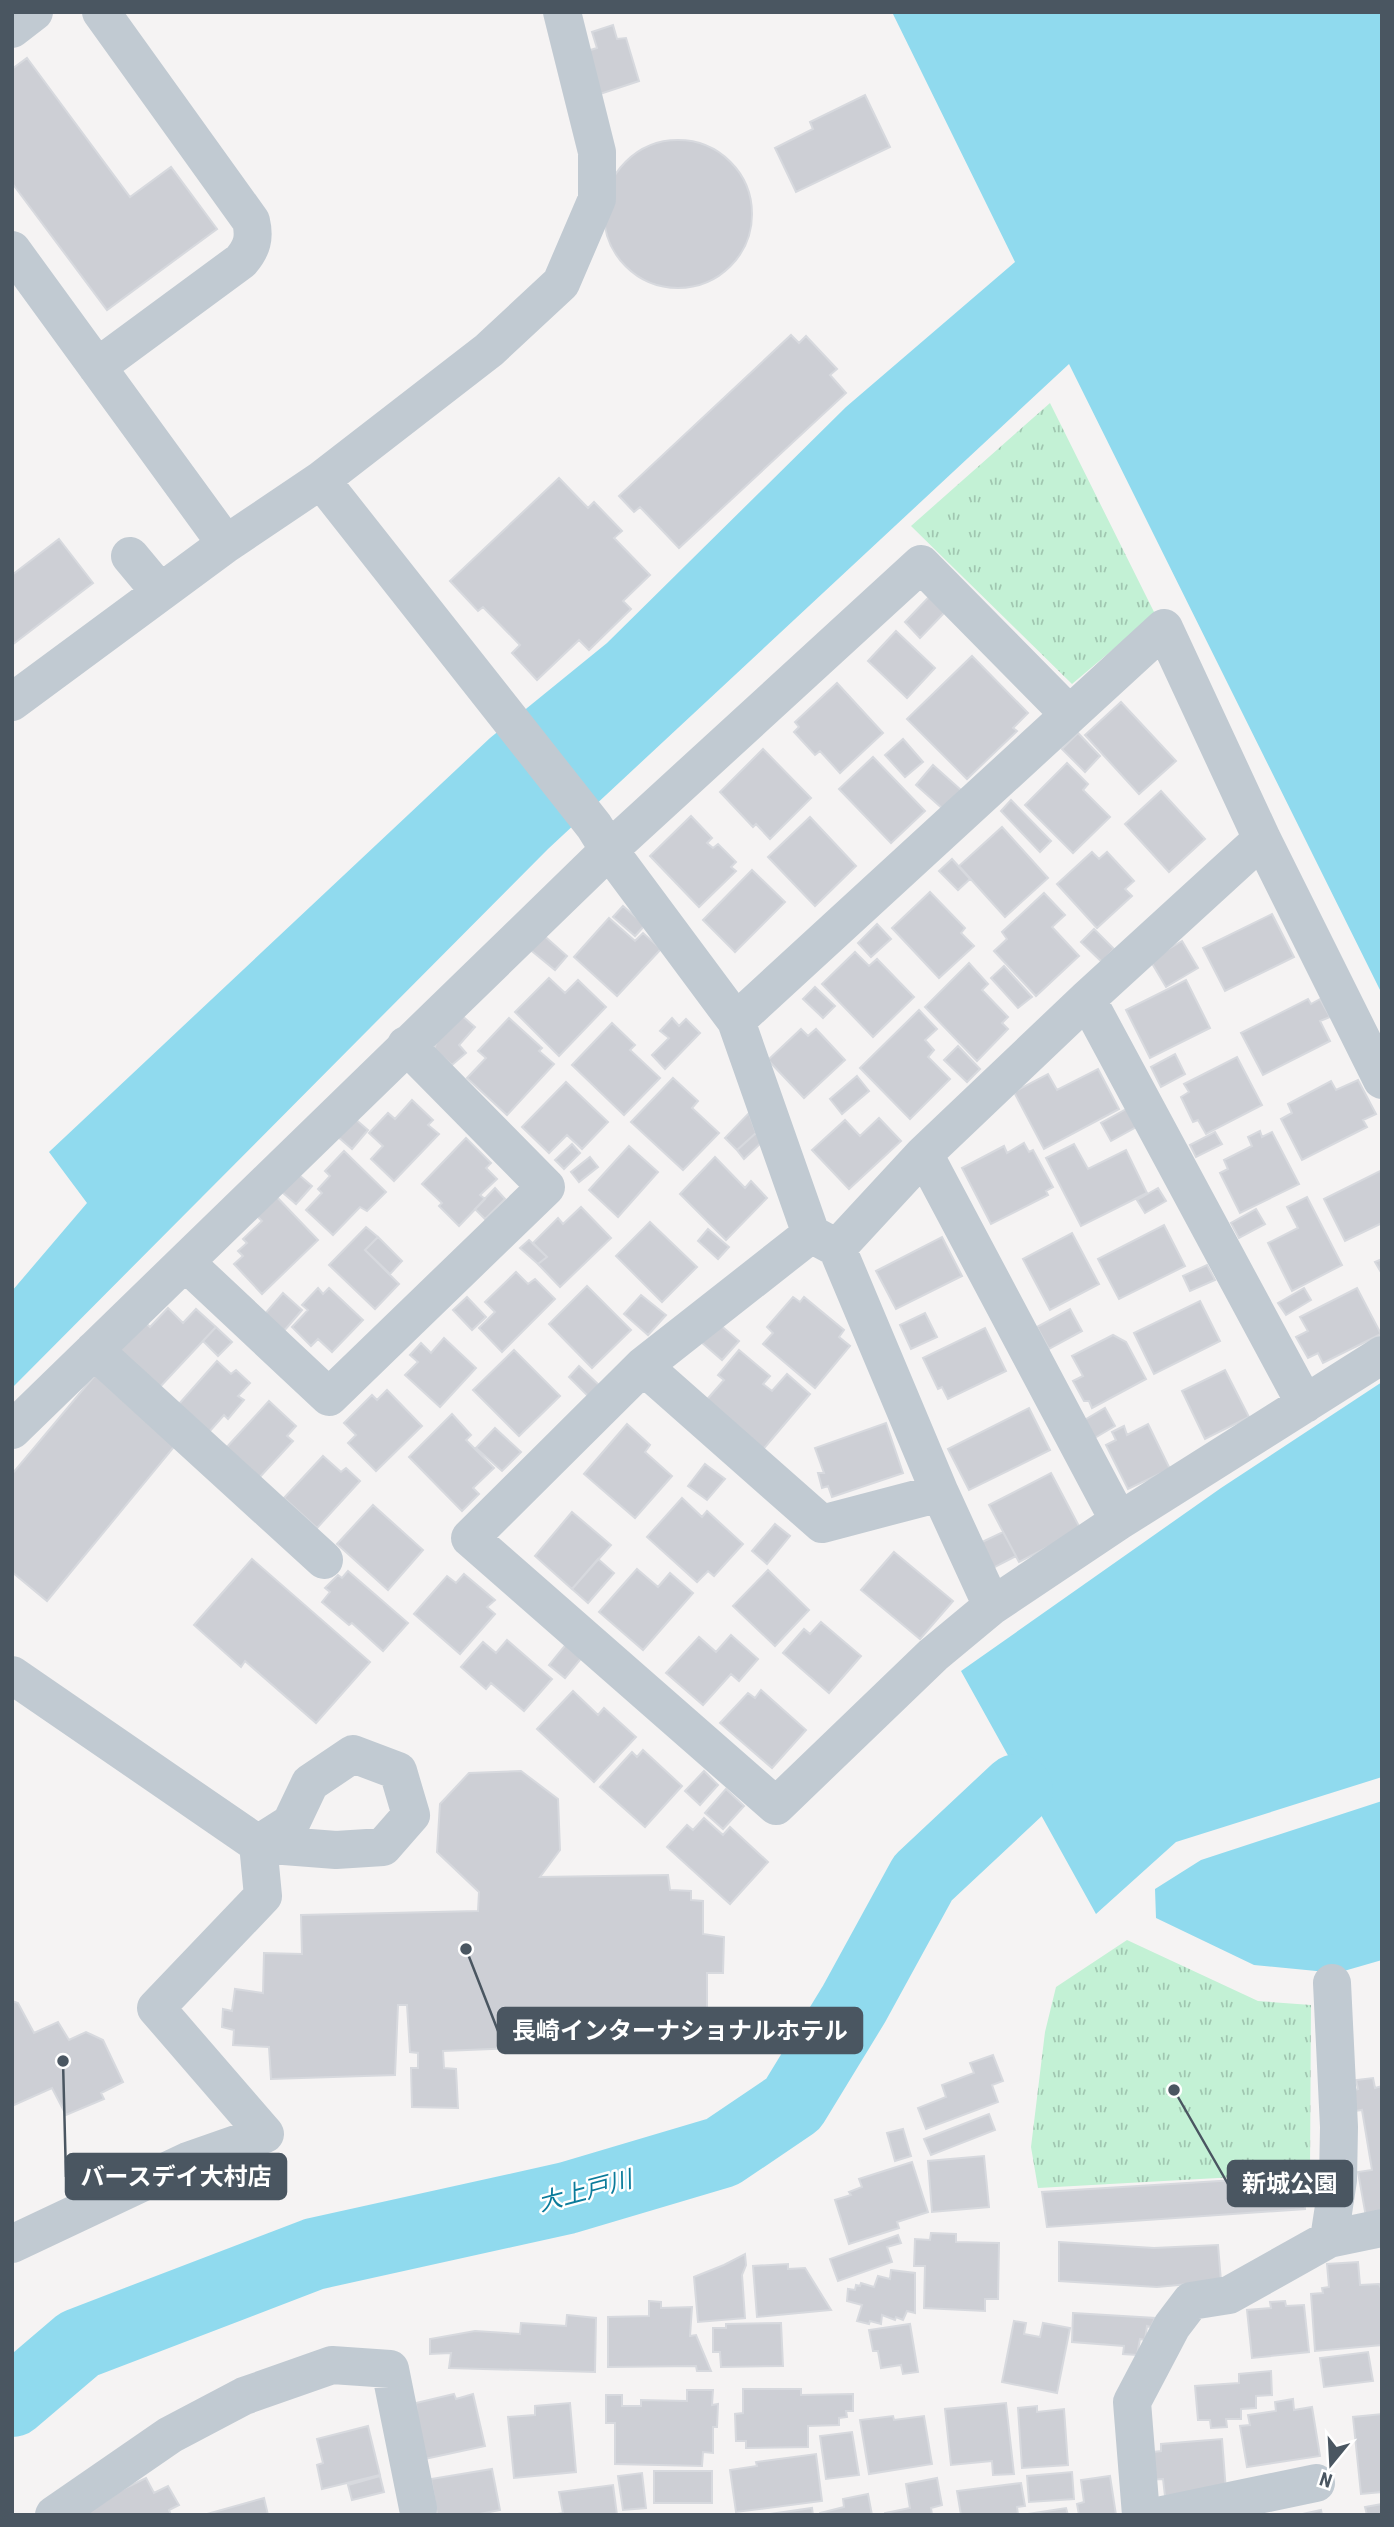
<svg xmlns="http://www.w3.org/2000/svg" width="1394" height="2527" font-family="'Roboto Condensed','Noto Sans JP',sans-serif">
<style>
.park{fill:url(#park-tufts)}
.water{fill:#90daee}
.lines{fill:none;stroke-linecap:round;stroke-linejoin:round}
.river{stroke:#90daee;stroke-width:72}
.building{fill:#cdcfd5;stroke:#d7d9de;stroke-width:2}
.minor{stroke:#c1cad2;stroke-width:38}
.labels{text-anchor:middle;stroke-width:5;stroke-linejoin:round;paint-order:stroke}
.water-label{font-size:24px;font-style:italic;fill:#0c7c9b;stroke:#fff}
.leader{fill:none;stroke:#4a5661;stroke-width:2.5}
.callout-dot{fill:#4a5661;stroke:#fff;stroke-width:2.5}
.callout{fill:#4a5661;stroke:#4a5661;stroke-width:2.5}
.callout-label{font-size:24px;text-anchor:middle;font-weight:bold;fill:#fff}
</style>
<defs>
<pattern id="park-tufts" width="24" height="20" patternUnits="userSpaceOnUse" patternTransform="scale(1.75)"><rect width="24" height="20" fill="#c3f1d5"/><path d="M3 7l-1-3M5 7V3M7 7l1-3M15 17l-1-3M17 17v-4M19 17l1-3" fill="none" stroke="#a0c6b0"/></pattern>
</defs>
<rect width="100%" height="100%" fill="#f5f3f3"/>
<path class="park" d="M1050,403L1155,614L1072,684L911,526Z
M1127,1940L1258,2001L1311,2005L1310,2173L1038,2188L1031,2147L1045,2032L1056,1987Z"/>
<path class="water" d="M892,12H1382V994L1069,364L548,849L12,1388V1291L87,1203L49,1152L490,738L607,643L846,407L1015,262Z
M1382,1382V1777L1176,1842L1096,1914L961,1671L1221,1488Z
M1382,1801V1960L1337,1973L1254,1965L1156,1918L1155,1889L1201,1860Z"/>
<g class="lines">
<path class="river" d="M12,2401L79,2344L314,2254L567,2198L722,2152L793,2104L854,2004L923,1878L1017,1790"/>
</g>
<path class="building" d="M613,25L617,39L626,38L639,81L600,94L587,51L597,48L592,32Z
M27,58L130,197L171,167L217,229L107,310L12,183V69Z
M865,95L890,147L796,192L775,148L813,129L810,122Z
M604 214a74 74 0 1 1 148 0a74 74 0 1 1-148 0Z
M791,335L799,343L806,336L837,369L830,375L846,393L679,548L640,507L634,512L619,496Z
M559,478L588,508L594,502L622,531L614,538L650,575L623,601L631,609L589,650L579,640L537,680L512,653L520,645L483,607L478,611L450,581Z
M59,539L93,583L12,645V575Z
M929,597L945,612L920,638L905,622Z
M896,631L935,668L907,698L868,661Z
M972,656L1028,713L1013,728L1017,731L967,779L907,719Z
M837,683L883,733L840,773L820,751L815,755L794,732L799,727L795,722Z
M1121,702L1176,761L1139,794L1085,735Z
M1078,733L1100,756L1085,772L1062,749Z
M903,739L923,762L905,777L885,755Z
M763,749L811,798L770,839L756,824L753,827L720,792Z
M873,757L925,811L891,843L839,789Z
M1067,763L1088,784L1083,790L1110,817L1073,853L1025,805Z
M933,765L961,790L943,809L916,785Z
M1161,791L1205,839L1169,872L1125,824Z
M1011,800L1051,841L1040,852L1001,811Z
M691,816L712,838L707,843L713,848L718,844L736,862L731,867L736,871L699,907L650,856Z
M810,817L856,866L815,906L768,857Z
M1002,827L1048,878L1005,917L959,866Z
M1092,852L1099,859L1107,852L1134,881L1125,889L1132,896L1097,928L1057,884Z
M952,859L970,879L958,890L939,871Z
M752,870L785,902L735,952L703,920Z
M930,892L965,928L961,933L974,946L939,978L892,928Z
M1044,893L1065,915L1052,927L1079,956L1036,996L994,951L1007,939L1002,932Z
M623,906L645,925L635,936L613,917Z
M1272,914L1294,957L1225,991L1203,948Z
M609,918L635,941L643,933L661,949L617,996L574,957Z
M877,924L891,939L871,957L858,943Z
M1094,929L1114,949L1102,962L1081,942Z
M541,933L567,956L555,970L528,948Z
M1182,941L1198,968L1166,987L1150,960Z
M855,952L869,966L877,959L914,997L873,1037L822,984Z
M969,963L988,984L982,990L1008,1017L1002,1023L1008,1029L977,1061L925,1007Z
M1004,966L1032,997L1018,1008L991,978Z
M549,978L565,993L578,980L606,1007L559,1056L515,1012Z
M1186,980L1210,1028L1150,1058L1126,1010Z
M815,987L835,1006L823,1018L803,999Z
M1308,999L1311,1004L1320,999L1330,1017L1320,1021L1330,1041L1263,1075L1241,1033Z
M919,1010L937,1029L925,1040L934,1050L928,1057L950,1079L910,1119L860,1068Z
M460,1014L475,1027L459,1045L466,1053L452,1065L434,1049L440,1034Z
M509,1018L542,1048L539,1051L554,1064L507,1115L467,1078L486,1058L478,1051Z
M672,1018L679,1026L686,1019L700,1033L665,1069L652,1055L669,1038L660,1031Z
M612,1023L635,1045L630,1050L660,1078L624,1115L572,1065Z
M801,1029L808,1036L816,1029L845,1060L804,1098L768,1060Z
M958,1046L980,1069L967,1082L944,1060Z
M1175,1054L1185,1074L1161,1087L1151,1067Z
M1237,1057L1262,1105L1206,1134L1198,1120L1193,1122L1181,1097L1189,1092L1184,1084Z
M1098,1069L1119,1109L1044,1149L1014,1092L1048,1074L1057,1090Z
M857,1076L869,1091L842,1114L830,1099Z
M673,1078L698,1101L692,1108L719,1133L683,1170L631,1122Z
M1358,1080L1376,1114L1363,1120L1367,1127L1302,1160L1281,1119L1292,1113L1288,1104L1331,1081L1336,1090Z
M566,1082L608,1122L582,1149L567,1135L549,1153L522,1127Z
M412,1100L433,1120L428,1125L439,1134L394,1181L371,1159L383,1146L369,1133L388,1113L395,1119Z
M1128,1108L1138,1126L1111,1141L1101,1123Z
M347,1112L368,1130L352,1149L330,1130Z
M749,1113L756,1133L737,1150L725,1138Z
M879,1118L901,1141L849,1189L812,1150L845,1120L860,1136Z
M1260,1131L1262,1137L1272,1132L1299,1184L1240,1213L1220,1173L1228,1169L1224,1160L1252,1146L1248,1137Z
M1215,1132L1222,1144L1196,1157L1190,1145Z
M756,1133L763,1141L744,1159L737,1150Z
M466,1138L491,1163L486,1168L497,1179L480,1195L485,1199L459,1226L439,1206L442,1203L422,1184Z
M1024,1143L1029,1152L1033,1150L1053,1187L1046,1191L1048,1195L991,1224L962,1168L1004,1146L1007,1153Z
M572,1144L580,1153L564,1169L555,1160Z
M1074,1144L1088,1169L1126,1150L1147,1193L1081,1226L1046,1158Z
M629,1146L658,1172L618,1217L589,1190Z
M344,1151L386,1192L367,1211L360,1207L333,1235L306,1210L322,1193L318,1189L330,1176L325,1171Z
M590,1157L598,1167L579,1182L571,1172Z
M715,1157L745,1188L751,1181L767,1198L726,1240L680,1194Z
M292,1169L312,1186L296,1204L276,1187Z
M1382,1170V1223L1345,1241L1324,1199Z
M495,1188L505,1199L485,1219L475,1209Z
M1158,1188L1166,1201L1145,1213L1137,1200Z
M272,1192L318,1240L262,1294L234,1264L243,1256L238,1251L247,1243L243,1239L262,1221L252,1211Z
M1307,1197L1342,1265L1292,1291L1268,1243L1298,1228L1287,1207Z
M581,1207L611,1238L560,1287L538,1264L547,1257L533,1243L558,1218L563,1224Z
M1256,1209L1265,1224L1239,1238L1231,1223Z
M650,1222L697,1267L662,1302L616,1256Z
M1164,1225L1185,1266L1119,1299L1098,1259Z
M366,1227L378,1237L365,1250L399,1284L375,1309L329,1265Z
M708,1229L729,1247L718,1259L698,1241Z
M1072,1233L1099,1284L1050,1310L1023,1259Z
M378,1237L402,1261L390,1274L365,1250Z
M942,1237L962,1276L896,1309L876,1271Z
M529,1240L547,1257L538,1264L520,1248Z
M1382,1259V1274L1375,1262Z
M1207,1265L1215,1280L1190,1291L1183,1276Z
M516,1272L528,1284L535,1279L555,1299L502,1352L479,1328L495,1312L485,1302Z
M587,1286L631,1330L592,1368L549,1324Z
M318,1288L323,1294L329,1288L363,1320L332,1352L318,1339L311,1346L292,1327L308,1310L302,1305Z
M1304,1288L1311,1300L1286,1315L1278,1303Z
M1357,1288L1381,1334L1323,1363L1318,1353L1308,1358L1296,1337L1308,1331L1300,1317Z
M283,1293L302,1310L283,1332L263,1316Z
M641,1295L666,1315L648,1335L624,1314Z
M467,1297L486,1317L472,1330L453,1310Z
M793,1297L800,1302L804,1297L844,1330L839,1337L850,1346L815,1388L763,1344L773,1333L767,1327Z
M1200,1301L1220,1341L1154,1374L1134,1333Z
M168,1308L183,1323L196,1309L216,1327L158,1389L114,1348L141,1319L150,1327Z
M1070,1309L1082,1331L1049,1349L1037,1327Z
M925,1313L937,1337L911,1349L900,1325Z
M718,1323L739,1341L722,1360L701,1342Z
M216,1327L232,1342L218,1356L203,1341Z
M985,1328L1006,1371L948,1399L942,1387L938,1389L923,1358Z
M1113,1335L1126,1342L1146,1379L1092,1408L1089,1401H1084L1073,1381L1083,1376L1072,1356Z
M444,1338L476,1368L440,1407L405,1375L418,1362L410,1355L421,1343L431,1353Z
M514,1350L560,1396L519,1436L473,1390Z
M739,1350L770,1376L763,1384L772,1391L787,1374L810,1394L760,1453L703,1404L724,1380L718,1375Z
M217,1361L231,1374L236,1370L250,1383L238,1396L244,1400L228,1419L224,1415L209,1432L179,1404Z
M579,1366L600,1386L589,1397L569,1377Z
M1225,1370L1249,1417L1205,1439L1182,1391Z
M96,1374L178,1442L47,1601L12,1572V1474Z
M387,1390L422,1426L376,1471L348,1443L356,1435L344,1423L372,1395L377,1400Z
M269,1401L296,1426L287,1436L293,1441L258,1479L225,1449Z
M1029,1408L1050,1450L969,1490L948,1449Z
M1105,1408L1115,1426L1091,1440L1081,1422Z
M452,1414L471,1435L466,1440L494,1468L473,1488L479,1494L462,1511L409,1457Z
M886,1423L903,1473L832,1497L828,1486L822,1488L818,1473H824L815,1448Z
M627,1424L650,1445L645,1452L672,1476L635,1518L584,1474Z
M1148,1424L1170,1469L1128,1489L1106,1445L1116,1440L1112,1432L1124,1426L1127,1435Z
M495,1428L521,1452L502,1471L476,1448Z
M323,1456L341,1472L346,1468L360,1481L317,1528L284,1498Z
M705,1464L725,1479L707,1500L688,1486Z
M1051,1473L1081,1530L1019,1562L989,1505Z
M682,1498L702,1517L707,1511L743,1544L714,1576L708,1571L697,1582L647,1537Z
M373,1505L423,1550L388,1590L337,1544Z
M572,1512L611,1545L572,1589L535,1556Z
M775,1524L790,1536L767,1564L752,1551Z
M1003,1532L1016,1556L993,1568L980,1543Z
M894,1552L953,1601L920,1639L861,1590Z
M252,1559L370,1662L316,1723L245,1661L241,1667L194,1625Z
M598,1559L614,1573L588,1603L572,1589Z
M637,1569L658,1587L670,1573L693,1593L643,1650L599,1612Z
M768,1570L809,1610L775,1646L733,1606Z
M348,1571L408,1623L383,1651L352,1623L349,1625L322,1602L330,1592L325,1588L338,1575L342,1578Z
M464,1574L495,1600L487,1607L495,1614L460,1654L414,1614L447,1576L456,1583Z
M821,1622L861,1656L829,1693L783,1653L804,1629L810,1634Z
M731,1635L758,1659L739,1681L731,1674L703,1705L666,1673L699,1637L716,1652Z
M507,1640L552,1679L524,1711L491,1683L486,1689L461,1667L483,1642L496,1653Z
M568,1642L584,1655L565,1678L549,1665Z
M761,1690L806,1730L772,1768L720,1723L748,1693L755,1698Z
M573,1691L598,1715L604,1708L636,1737L594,1782L537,1729Z
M643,1750L682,1786L645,1827L600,1787L632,1752L637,1757Z
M521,1771L558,1799L560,1850L540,1877L668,1875L670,1890L691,1891V1900L703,1901V1934L724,1937L723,1973H707V2009L689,2008L683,2032L538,2038L537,2047L443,2051L444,2068L456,2069L458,2108L412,2107L411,2068H418V2053L410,2052L407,2005H398L395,2075L271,2079L269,2047L233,2045L234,2030L222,2027L223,2009L232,2011L235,1989L263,1993L264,1953L302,1954L301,1915L478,1911L479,1892L437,1852L440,1804L469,1773Z
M704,1771L718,1785L700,1805L685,1791Z
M726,1789L744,1806L723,1829L705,1813Z
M704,1818L723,1835L730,1827L768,1862L730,1904L667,1847L687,1825L693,1830Z
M12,2001L18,2003L34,2033L58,2022L69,2040L86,2032L103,2040L123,2082L101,2093L104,2099L66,2115L52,2088L12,2106Z
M993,2055L1003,2081L992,2085L998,2102L926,2129L918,2108L946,2097L942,2085L974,2073L970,2063Z
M1373,2078L1375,2088L1382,2086V2215L1366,2217L1358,2172L1372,2170L1362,2110L1355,2111L1351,2091L1358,2089L1356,2080Z
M989,2114L995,2130L931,2155L924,2139Z
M903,2129L911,2156L895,2161L887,2133Z
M984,2156L989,2207L932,2212L928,2161Z
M912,2162L928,2212L897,2222L899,2228L849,2244L835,2200L851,2195L849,2192L862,2187L859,2179Z
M1302,2176L1305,2209L1047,2227L1042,2192Z
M931,2233L956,2234V2242L999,2243L998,2299H985V2311L924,2308L925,2266H914L915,2239L930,2240Z
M898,2235L901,2243L887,2247L892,2262L838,2281L830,2259Z
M1059,2242L1154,2248L1218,2245L1221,2281L1157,2287L1059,2281Z
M745,2254L746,2265L742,2275L745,2318L698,2322L694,2277L724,2265Z
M1358,2262L1360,2285L1379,2284L1382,2290V2345L1315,2351L1311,2294L1323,2293L1322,2288L1329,2287L1327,2264Z
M788,2264V2269L805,2268L831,2310L757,2317L753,2266Z
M891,2270L915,2273V2313L907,2311L903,2320L896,2317L895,2320L882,2315L881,2324L870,2321L869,2324L857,2321L862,2305L847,2301L848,2289L855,2290L856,2285L860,2286L861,2283L874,2287L878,2276L890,2279Z
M649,2301L661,2302V2308L692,2307L690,2336L696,2335L711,2371H697L696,2366L608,2367V2317L649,2316Z
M1285,2301L1286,2306L1304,2305L1309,2352L1252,2358L1247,2310L1271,2308L1270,2302Z
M1073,2313L1155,2318L1151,2327L1147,2326L1145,2340L1140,2339L1137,2355L1123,2354L1124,2346L1072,2342Z
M567,2315L596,2318L595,2372L449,2368L451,2353L430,2354V2339L475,2331L520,2334L521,2323L566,2326Z
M1014,2321L1026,2323L1024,2334L1040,2337L1043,2323L1070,2328L1057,2393L1002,2382Z
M781,2323L783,2366L721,2367L720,2352H713V2328H726V2324Z
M910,2324L918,2372L903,2374L901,2365L881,2368L878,2351H873L869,2330Z
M1368,2352L1373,2381L1324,2387L1320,2358Z
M1271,2371L1272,2395L1256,2396V2408L1241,2409V2419H1226L1227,2427L1211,2428L1210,2420H1198L1195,2386L1239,2383V2374Z
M743,2389H801V2395L853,2394V2411H846L847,2417L839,2418V2425L808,2426V2447L746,2448V2441H736L735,2414L743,2413Z
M687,2390H713L712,2405L718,2404L717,2427H713V2453L703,2452L702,2466L615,2464V2423H606V2395H622V2406H641V2400L687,2401Z
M454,2394L456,2399L473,2394L485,2446L420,2460L416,2403Z
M1293,2399L1294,2410L1312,2407L1320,2456L1247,2467L1240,2426L1250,2425L1248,2415L1276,2411L1275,2402Z
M570,2403L576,2472L514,2478L508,2417L535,2415V2406Z
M1006,2403L1014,2474L993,2475L992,2461L951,2465L945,2409Z
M1037,2406V2412L1064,2409L1068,2465L1022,2468L1018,2408Z
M1382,2414V2492L1361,2494L1353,2417Z
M893,2416L894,2420L924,2416L932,2464L869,2474L860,2420Z
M368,2426L380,2475L322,2489L317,2465L323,2463L317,2439Z
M852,2432L859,2475L826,2479L820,2436Z
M1222,2439L1226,2491L1165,2496L1163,2479L1148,2480L1153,2452L1161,2451V2444Z
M816,2454L822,2501L736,2512L730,2470L757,2466L756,2462Z
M492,2469L500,2510L475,2515H437L431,2479Z
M654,2471H712V2503H654Z
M1072,2472L1074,2499L1029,2502L1027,2476Z
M642,2473L646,2508L623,2510L618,2476Z
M380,2476L384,2492L352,2500L348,2485Z
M1110,2476L1116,2515H1079L1077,2504L1084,2502L1081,2480Z
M146,2478L154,2493L168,2486L179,2505L169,2510L171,2515H80L78,2511Z
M937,2478L942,2505L931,2508L932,2515H885V2513L910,2508L906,2484Z
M1021,2483L1025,2506L1017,2507L1018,2515H961L957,2491Z
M613,2485L617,2515H552L563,2513L559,2492Z
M868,2494L872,2515H820V2513L844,2507L843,2499Z
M264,2498L268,2515H208L207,2514Z
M1382,2504V2515H1367L1365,2507Z
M812,2508L813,2515H763Z
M1066,2508L1068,2515H1027V2514Z
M1321,2510L1322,2515H1298Z"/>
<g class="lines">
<path class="minor" d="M12,29L34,12
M12,250L226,544
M97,367L241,261C252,248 255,238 251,221L101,12
M321,480L594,826L609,850L736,1021L811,1234L837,1248L940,1493L992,1606
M130,556L160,592
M12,702L226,544L321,480L489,350L561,283L597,199V152L562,12
M1087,999L1305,1404
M736,1021L1164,628L1262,839L1382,1080
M924,1154L1119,1521
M811,1234L643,1366L470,1538L776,1806L933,1655L992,1606L1119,1521L1382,1355
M837,1248L924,1154L1087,999L1262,839
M185,1262L329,1397L546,1187L406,1045
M94,1350L324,1560
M643,1366L822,1524L940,1493
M12,1430L609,850L921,564L1069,714
M12,1675L258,1844L336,1850L383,1847L411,1815L398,1771L353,1754L310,1783L291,1823L258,1844
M1329,2239L1338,2180L1339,2127L1332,1983
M12,2244L188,2161L265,2134L156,2008L263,1896L258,1844
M54,2515L170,2435L244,2396L332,2365L390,2369L418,2508
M1141,2515L1132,2402L1172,2326L1191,2301L1229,2295L1329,2239L1382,2228
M1162,2515L1316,2483"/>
</g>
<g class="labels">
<g class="water-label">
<text transform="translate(585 2191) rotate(-15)" y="8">大上戸川</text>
</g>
</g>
<path class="leader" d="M466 1949L498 2031M63 2061L66 2177M1174 2090L1228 2184"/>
<g class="callout-dot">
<circle cx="466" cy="1949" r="7"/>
<circle cx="63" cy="2061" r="7"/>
<circle cx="1174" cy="2090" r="7"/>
</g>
<g class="callout">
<rect x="498" y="2008" width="364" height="45" rx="7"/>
<rect x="66" y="2154" width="220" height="45" rx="7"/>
<rect x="1228" y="2161" width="124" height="45" rx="7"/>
</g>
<g class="callout-label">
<text x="680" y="2039">長崎インターナショナルホテル</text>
<text x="176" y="2185">バースデイ大村店</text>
<text x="1290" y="2192">新城公園</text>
</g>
<rect width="1394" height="2527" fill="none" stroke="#4a5661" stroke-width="28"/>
<g transform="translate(1331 2464) rotate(198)" stroke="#ffffff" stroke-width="5" paint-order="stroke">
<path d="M0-5L12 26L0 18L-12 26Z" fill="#4a5661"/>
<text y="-10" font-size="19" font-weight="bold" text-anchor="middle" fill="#4a5661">N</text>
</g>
</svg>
